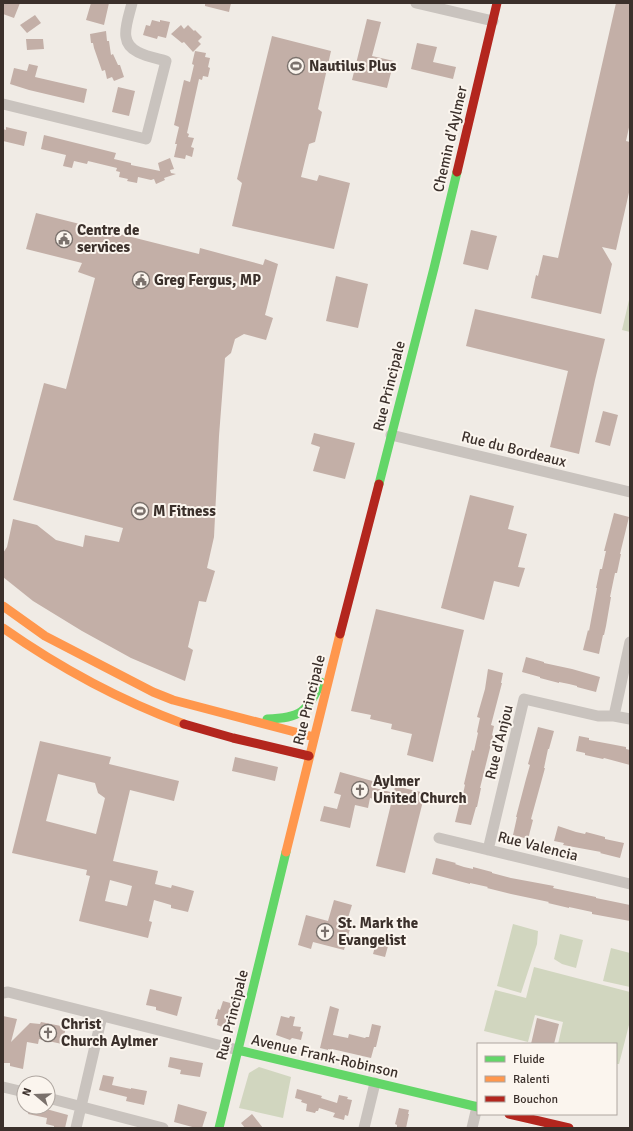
<svg xmlns="http://www.w3.org/2000/svg" width="633" height="1131" font-family="Signika,sans-serif">
<style>
.green{fill:#d1d6bf}
.building{fill:#c3afa7;fill-rule:evenodd}
.lines{fill:none;stroke-linecap:round;stroke-linejoin:round}
.street{stroke:#c9c3be;stroke-width:11}
.fast{stroke:#63d668;stroke-width:9}
.slow{stroke:#ff974d;stroke-width:9}
.jam{stroke:#b3261e;stroke-width:9}
.labels{text-anchor:middle;stroke-width:4;stroke-linejoin:round;paint-order:stroke}
.poi-label{font-size:15px;font-weight:bold;fill:#3b302b;stroke:#fbf5ee;text-anchor:start}
.street-label{font-size:15px;fill:#3b302b;stroke:#fbf5ee}
</style>
<rect width="100%" height="100%" fill="#f0ebe5"/>
<path class="green" d="M629,300H630V332L622,330Z
M513,924L538,931L537,944L521,993L497,986Z
M560,934L583,940L576,968L562,964L554,959Z
M611,948L630,953V987L603,981Z
M534,967L630,992V1021L619,1064H616V1044H558L563,1022L535,1015L528,1042L484,1031L495,990L526,998Z
M259,1067L291,1077L283,1118L239,1108L249,1073Z"/>
<path class="building" d="M3,3H20L14,18L3,14Z
M91,3H109L104,25L86,20Z
M205,3H231L229,12L205,6Z
M616,3H630V123L626,141L630,142V188L616,250L602,247L612,264L601,314L531,298L536,275L538,276L543,255L558,258Z
M35,15L41,23L27,33L20,25Z
M367,19L381,22L372,56L394,61L387,88L352,80Z
M152,20L160,22V20L170,22L166,38L158,36L157,39L143,35L146,25L150,26Z
M181,25L184,29L188,25L194,31L195,30L202,37L198,41L201,44L193,52L184,42L182,43L171,34Z
M106,31L107,41H109L111,55L113,54L118,65H120L124,77L114,81L112,77L107,79L105,70L102,71L94,48L93,43H91L90,34Z
M272,36L331,51L318,109L322,112L315,142L309,144L301,177L317,181L319,175L350,183L334,249L232,226L242,183L237,179Z
M26,39H43L44,49L27,50Z
M417,43L437,47L433,62L456,67L453,79L411,69Z
M195,51L206,53L205,57L210,58L208,67L210,68L208,77L203,76L202,80L199,79L187,133L189,134L188,137L194,138L191,147L194,148L192,157L186,155L185,159L174,157L177,144H175L179,127L174,125L184,80L190,82L194,65L192,64Z
M29,64L38,66L35,77L87,89L84,103L29,90L10,84L14,68L27,71Z
M118,87L135,91L129,116L112,112Z
M6,127L27,132L24,146L3,141V129L6,130Z
M44,135L116,153L114,159L131,163V165L160,171L158,163L170,158L174,169L170,170L171,173L176,174L164,178L165,180L156,184L154,179L151,180L138,177L137,183L127,181L128,179L119,177L120,172L116,171L117,168L88,161L87,164L74,161L72,168L63,166L66,155L41,149Z
M36,213L199,254L200,248L263,265L265,259L278,264L265,315L273,318L266,340L244,334L235,339L231,353L225,358L219,436L214,537L207,568L215,571L206,602L199,601L188,647L193,650L185,681L131,658L82,631L33,601L3,577V553L7,547L13,519L37,525L56,540L83,547L85,535L119,542L123,528L13,500L44,383L66,389L95,278L78,272L82,263L26,249Z
M471,230L497,236L488,270L463,264Z
M336,276L368,284L358,328L326,321Z
M475,309L605,339L595,380L579,454L550,447L568,371L466,346Z
M603,411L618,415L610,446L595,442Z
M314,433L355,443L345,479L313,471L320,447L311,444Z
M470,495L514,506L508,529L527,534L518,567L525,568L519,587L494,581L484,620L441,608Z
M614,513L629,517L620,554H621L617,573H615L610,597H611L606,626L604,635H603L599,654L583,650L588,630L589,631L597,588H596L600,569H602L606,551H604Z
M376,609L464,630L433,762L407,755L412,734L391,729L392,724L370,719L371,715L351,711Z
M526,657L544,662V663L572,669L600,677L596,692L577,687V686L569,684L559,682V683L540,678V677L522,672Z
M488,669L503,673L501,683H502L491,725L494,726L492,735L493,736L480,788H481L477,807H476L471,825L455,822L460,802L461,803L465,785L464,784L472,750L474,751L478,733L477,732L480,718L477,717L485,689Z
M538,727L554,731L549,749H548L544,768H545L531,819L533,820L528,839L513,835L517,817H516L526,779L530,765L528,764Z
M579,736L589,738V740L626,747V749L630,750V765L604,758L603,759L585,755V753L576,751Z
M40,741L111,757L109,764L179,781L174,801L130,790L113,861L158,871L155,884L171,888L172,885L194,891L188,912L171,908V905L154,900L149,921L152,922L148,938L79,921L90,876L86,875L87,870L12,853ZM58,774L95,783L98,793L105,798L96,834L46,821ZM110,880L132,886L127,906L105,901Z
M235,757L278,767L275,781L232,771Z
M340,772L376,782L375,788L394,793L395,786L425,793L405,873L376,866L391,804L370,798L368,808L355,805L350,828L320,821L324,806L337,809L341,795L334,793Z
M558,826L576,832L585,834L586,832L605,837V839L624,843L620,858L600,853L601,852L563,845L564,843L554,841Z
M436,858L456,863L455,864L464,867L473,869V867L492,872V873L511,878L554,886L553,888L596,897V898L630,905V921L592,914V912L569,907V908L548,903L549,902L511,894L487,888L488,887L470,883V884L432,874Z
M334,900L352,905L347,921L352,922L344,950L313,942L311,949L298,945L306,915L328,921Z
M376,943L388,946L385,957L373,954Z
M150,989L182,997L177,1016L156,1010V1007L146,1005Z
M223,1001L234,1004L229,1024H226L225,1028L217,1025L218,1019H215L218,1009L220,1010Z
M330,1006L339,1009L333,1035L348,1038L349,1034L365,1038L366,1037H369L372,1024L381,1026L376,1047H374L371,1058L332,1049V1050L328,1049V1050L320,1048Z
M3,1016L17,1019L11,1042L30,1023L40,1024L41,1022L66,1027L62,1044L39,1039L38,1044L27,1042L23,1069L10,1066V1063H3Z
M281,1016L289,1018L290,1016L295,1017L293,1026L301,1027L300,1031L303,1032L301,1040L292,1038L290,1040L276,1035Z
M537,1018L559,1024L554,1044H531Z
M170,1057L203,1063L200,1077L180,1074L181,1070L168,1067Z
M103,1075L114,1077L112,1085L131,1089V1088L147,1091L144,1105L126,1101L127,1097L99,1090Z
M297,1089L322,1096L321,1098L337,1103L339,1095L348,1097L347,1099L352,1100L348,1116L345,1115L344,1120L333,1117L335,1113L319,1108L318,1111H316L315,1113L306,1111L307,1104L301,1102L302,1100L295,1098Z
M178,1104L207,1112L202,1128H196L174,1122Z
M30,1107H39L68,1115L65,1128H54V1126L46,1124L47,1118L28,1114Z
M399,1108L409,1110L408,1114H409L406,1128H397V1125L395,1124Z
M252,1114L263,1128H245L241,1123Z"/>
<g class="lines">
<path class="street" d="M416,3L493,21
M3,104L146,139L166,61C152,57 128,54 126,37C124,28 130,12 132,3
M391,435L630,492
M614,716L630,642
M439,838L630,884
M488,850L524,699L598,716H614L630,719
M3,993L8,992L238,1050
M3,1087L24,1092
M48,1098L163,1128
M76,1128L102,1016
M364,1128L375,1083
M472,1128L477,1107"/>
<path class="fast" d="M379,484L434,268L457,172
M267,719C301,718 307,712 321,682
M238,1050L478,1107
M219,1128L286,852"/>
<path class="slow" d="M3,606L45,636L153,692L173,700L314,737
M3,628C60,668 119,700 184,724
M286,852L340,634"/>
<path class="jam" d="M457,172L497,3
M340,634L379,484
M184,724L233,738L309,756
M509,1114L569,1128"/>
</g>
<defs>
<g id="stadium-ring" transform="scale(0.9)"><circle r="9.5" fill="#fbf5ee" stroke="#7a716c" stroke-width="1.5"/><path d="M0-5a6.5 5 0 1 0 0 10a6.5 5 0 1 0 0-10ZM-3.5-1.8h7v3.6h-7Z" fill="#7a716c"/></g>
<g id="civic-ring" transform="scale(0.9)"><circle r="9.5" fill="#fbf5ee" stroke="#7a716c" stroke-width="1.5"/><path d="M-.6-6.5H3V-4.5H.6V-3L4-1V1h2V6H-6V1h2V-1L-.6-3ZM-1.2 2.5V6h2.4V2.5Z" fill="#7a716c"/></g>
<g id="church-ring" transform="scale(0.9)"><circle r="9.5" fill="#fbf5ee" stroke="#7a716c" stroke-width="1.5"/><path d="M-1.2-6h2.4v3.5h3.3v2.4h-3.3V6h-2.4V-.1h-3.3v-2.4h3.3Z" fill="#7a716c"/></g>
</defs>
<g fill-rule="evenodd">
<use href="#stadium-ring" x="296" y="66"/>
<use href="#civic-ring" x="64" y="239"/>
<use href="#civic-ring" x="141" y="280"/>
<use href="#stadium-ring" x="140" y="511"/>
<use href="#church-ring" x="360" y="790"/>
<use href="#church-ring" x="325" y="932"/>
<use href="#church-ring" x="48" y="1033"/>
</g>
<g class="labels">
<g class="poi-label">
<text x="309" y="71">Nautilus Plus</text>
<text x="77" y="235">Centre de<tspan x="77" dy="17">services</tspan></text>
<text x="154" y="285">Greg Fergus, MP</text>
<text x="153" y="516">M Fitness</text>
<text x="373" y="786">Aylmer<tspan x="373" dy="17">United Church</tspan></text>
<text x="338" y="928">St. Mark the<tspan x="338" dy="17">Evangelist</tspan></text>
<text x="61" y="1029">Christ<tspan x="61" dy="17">Church Aylmer</tspan></text>
</g>
<g class="street-label">
<text transform="translate(450 139) rotate(-77)" y="5">Chemin d'Aylmer</text>
<text transform="translate(389 386) rotate(-76)" y="5">Rue Principale</text>
<text transform="translate(514 449) rotate(14)" y="5">Rue du Bordeaux</text>
<text transform="translate(309 700) rotate(-76)" y="5">Rue Principale</text>
<text transform="translate(499 742) rotate(-76)" y="5">Rue d'Anjou</text>
<text transform="translate(538 846) rotate(14)" y="5">Rue Valencia</text>
<text transform="translate(232 1015) rotate(-76)" y="5">Rue Principale</text>
<text transform="translate(325 1056) rotate(13)" y="5">Avenue Frank-Robinson</text>
</g>
</g>
<rect width="633" height="1131" fill="none" stroke="#3b302b" stroke-width="8"/>
<rect x="477" y="1043" width="140" height="72" fill="#fbf5ee" stroke="#aea6a0"/>
<rect x="485" y="1056" width="20" height="6" fill="#63d668" stroke="#aea6a0"/>
<text x="513" y="1063" font-size="12" fill="#3b302b">Fluide</text>
<rect x="485" y="1076" width="20" height="6" fill="#ff974d" stroke="#aea6a0"/>
<text x="513" y="1083" font-size="12" fill="#3b302b">Ralenti</text>
<rect x="485" y="1096" width="20" height="6" fill="#b3261e" stroke="#aea6a0"/>
<text x="513" y="1103" font-size="12" fill="#3b302b">Bouchon</text>
<g transform="translate(36 1095) rotate(289)"><circle r="19" fill="#fbf5ee" stroke="#aea6a0"/>
<path d="M0-3L7 15L0 10L-7 15Z" fill="#7a716c"/>
<text y="-6" font-size="11" font-weight="bold" text-anchor="middle" fill="#3b302b">N</text>
</g>
</svg>
